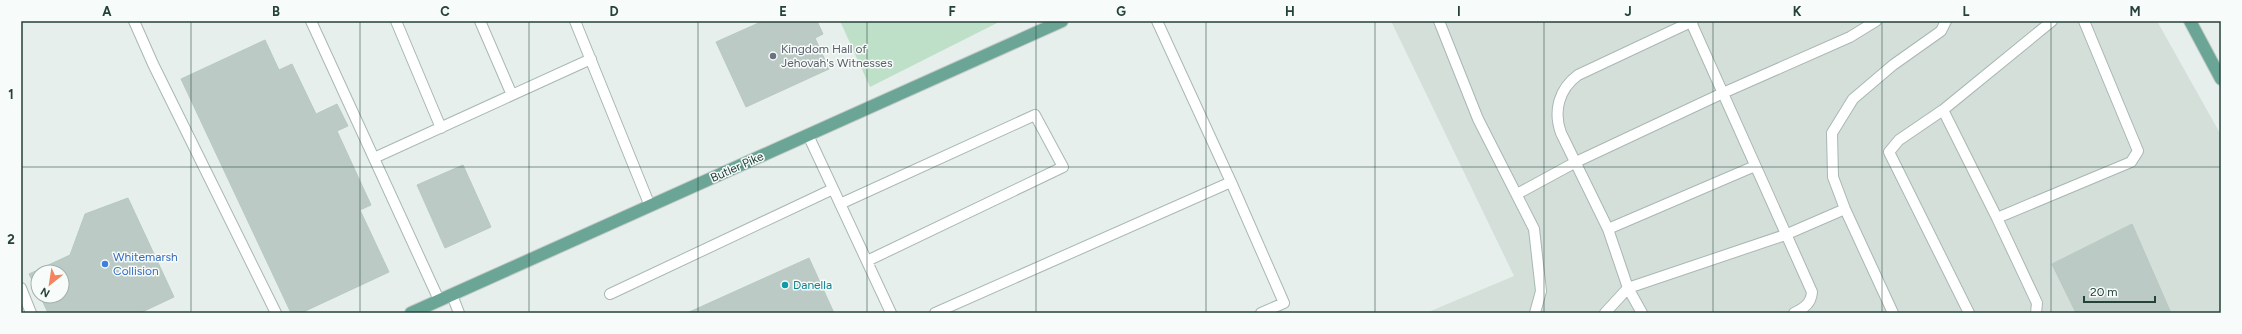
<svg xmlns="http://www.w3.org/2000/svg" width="2242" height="334" font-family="Figtree,sans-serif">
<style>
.built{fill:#d4dfda}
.green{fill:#bfe0c8}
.building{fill:#bbcac4;stroke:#b8c9c2}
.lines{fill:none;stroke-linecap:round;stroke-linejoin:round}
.service-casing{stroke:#a8b8b2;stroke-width:12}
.primary-casing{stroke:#c2cac8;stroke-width:14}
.service{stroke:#fff;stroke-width:10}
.primary{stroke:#6aa596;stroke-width:12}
.grid{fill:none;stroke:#24423a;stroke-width:1;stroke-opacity:0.55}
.worship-dot{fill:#6b7280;stroke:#f7fbf9;stroke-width:1.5}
.shop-dot{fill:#3f7fe0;stroke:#f7fbf9;stroke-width:1.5}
.culture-dot{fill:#0f9aa8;stroke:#f7fbf9;stroke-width:1.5}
.labels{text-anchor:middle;stroke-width:3;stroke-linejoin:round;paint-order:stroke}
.worship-label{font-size:12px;fill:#5b616d;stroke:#f7fbf9;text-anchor:start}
.street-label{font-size:12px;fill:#24423a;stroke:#f7fbf9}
.shop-label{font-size:12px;fill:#366cbe;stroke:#f7fbf9;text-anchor:start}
.culture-label{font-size:12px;fill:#0d838f;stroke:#f7fbf9;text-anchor:start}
.neatline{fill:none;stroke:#24423a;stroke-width:1.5}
.grid-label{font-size:13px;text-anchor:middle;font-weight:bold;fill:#24423a}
</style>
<rect width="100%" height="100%" fill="#e6efeb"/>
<path class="built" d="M1391,21H2157L2221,135V313H1426L1514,276Z"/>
<path class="green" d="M840,21H1001L870,87Z"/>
<path class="building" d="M763,21H817L823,34L815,38L829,69L746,107L716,42Z
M265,40L279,70L292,64L316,114L337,104L348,126L337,131L371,205L360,210L389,272L301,313H291L181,79Z
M463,165L491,227L445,248L417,185Z
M128,198L174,297L140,313H48L40,296H62V272H38V292L29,274L70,255L85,214Z
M2132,224L2171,313H2076L2052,264Z
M809,258L834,313H687Z"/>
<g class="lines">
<g class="service-casing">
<path id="service" d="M134,21L153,64L276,313
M311,21L439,300
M396,21L441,128
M480,21L512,95
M575,21L650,206
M1439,21L1478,119L1534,229L1541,291L1535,313
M1691,22L1812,292C1811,304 1804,308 1794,313
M1943,110L1997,218
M808,135L891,313
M374,158L591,59
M1231,182L1284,303L1261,313
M1517,194L1576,162L1723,93L1850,37L1876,21
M840,204L1035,115L1063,167L867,261
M1608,229L1755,166
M21,288L31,313
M610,294L833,189
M452,295L459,313
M935,313L1231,182L1157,21
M1605,313L1628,288L1785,235L1845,209
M1642,313L1628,288L1608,229L1561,133C1553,111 1559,89 1578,75L1693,21
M1893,313L1845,209L1833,177L1832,133L1853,99L1893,65L1941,31L1946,21
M1969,313L1889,152L1899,140L1943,110L2052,21
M2036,313L2037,303L1997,218L2131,162L2138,151L2084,21"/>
</g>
<g class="primary-casing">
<path id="primary" d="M2190,21L2221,79
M411,313L1062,21"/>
</g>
<use href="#service" class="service"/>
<use href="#primary" class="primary"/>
</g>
<path class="grid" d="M191,21V313M360,21V313M529,21V313M698,21V313M867,21V313M1036,21V313M1206,21V313M1375,21V313M1544,21V313M1713,21V313M1882,21V313M2051,21V313M21,167H2221"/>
<circle class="worship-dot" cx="773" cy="56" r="4"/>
<circle class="shop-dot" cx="105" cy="264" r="4"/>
<circle class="culture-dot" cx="785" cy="285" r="4"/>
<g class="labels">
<g class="worship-label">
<text x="781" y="53">Kingdom Hall of<tspan x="781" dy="14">Jehovah's Witnesses</tspan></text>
</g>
<g class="street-label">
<text transform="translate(737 167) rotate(-24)" y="4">Butler Pike</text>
</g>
<g class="shop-label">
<text x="113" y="261">Whitemarsh<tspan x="113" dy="14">Collision</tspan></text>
</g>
<g class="culture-label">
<text x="793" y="289">Danella</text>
</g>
</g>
<rect width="2242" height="334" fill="none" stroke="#f7fbf9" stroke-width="44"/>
<g transform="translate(50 284) rotate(210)"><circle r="19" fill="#f7fbf9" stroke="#a3b1ad"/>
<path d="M0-3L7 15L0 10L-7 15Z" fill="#f4845f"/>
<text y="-6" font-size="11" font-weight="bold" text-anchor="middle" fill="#24423a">N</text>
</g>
<path d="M2084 296v6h71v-6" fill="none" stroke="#24423a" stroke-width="2"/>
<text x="2090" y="296" font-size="12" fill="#24423a" stroke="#f7fbf9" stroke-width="3" paint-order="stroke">20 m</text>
<rect x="22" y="22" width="2198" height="290" class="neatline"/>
<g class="grid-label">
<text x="107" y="16">A</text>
<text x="276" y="16">B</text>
<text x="445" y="16">C</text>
<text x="614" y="16">D</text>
<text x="783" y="16">E</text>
<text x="952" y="16">F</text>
<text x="1121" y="16">G</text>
<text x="1290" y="16">H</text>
<text x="1459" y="16">I</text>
<text x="1628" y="16">J</text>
<text x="1797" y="16">K</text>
<text x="1966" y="16">L</text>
<text x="2135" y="16">M</text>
<text x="11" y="99">1</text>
<text x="11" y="244">2</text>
</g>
</svg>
